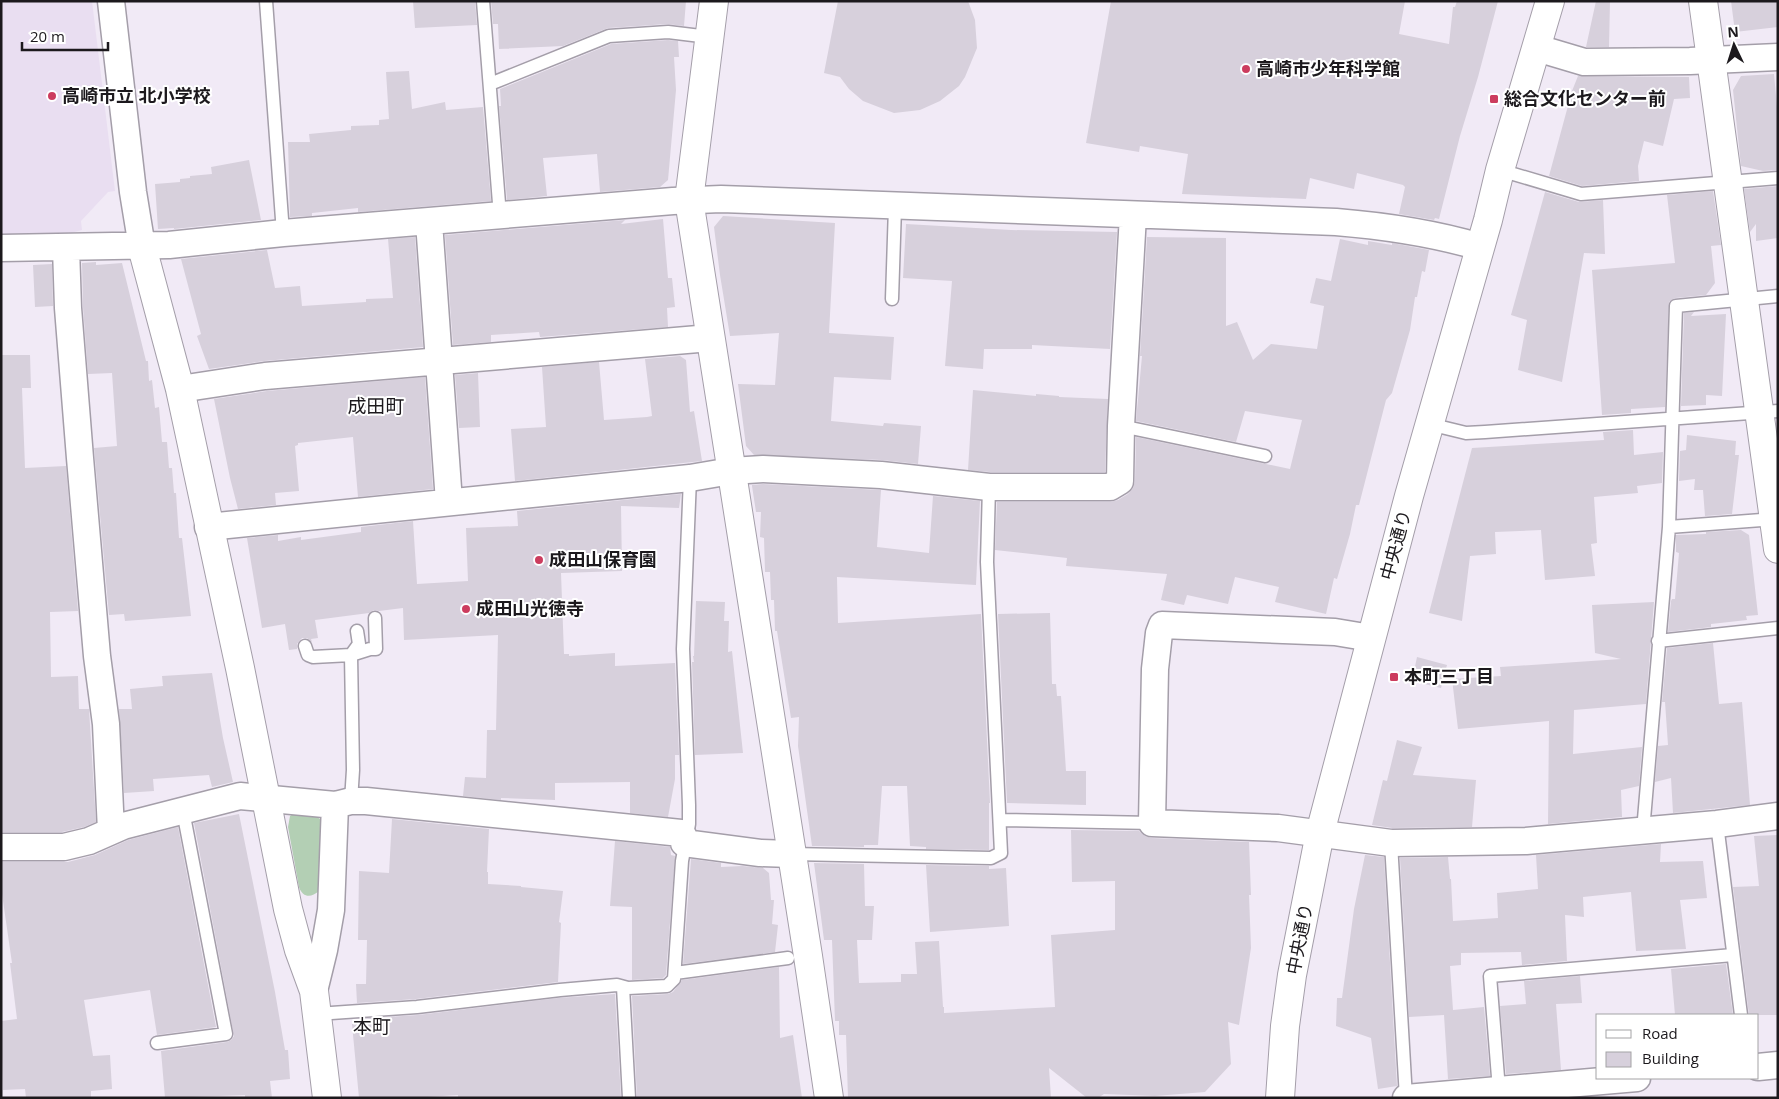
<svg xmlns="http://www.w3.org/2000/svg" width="1779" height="1099" font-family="'Open Sans','Noto Sans JP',sans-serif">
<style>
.built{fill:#e9def1}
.garden{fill:#b3cfb4}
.building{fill:#d7d0dc}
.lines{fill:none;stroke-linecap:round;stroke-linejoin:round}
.service-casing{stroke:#a49ea9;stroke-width:15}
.minor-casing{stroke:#a49ea9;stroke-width:29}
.tertiary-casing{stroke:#a49ea9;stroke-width:30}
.secondary-casing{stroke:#a49ea9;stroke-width:30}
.service{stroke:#fff;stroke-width:12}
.minor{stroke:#fff;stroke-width:26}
.tertiary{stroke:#fff;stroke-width:28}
.secondary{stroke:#fff;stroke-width:28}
.poi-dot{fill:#cc3c5e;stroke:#fff;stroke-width:2}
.labels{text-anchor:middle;stroke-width:4;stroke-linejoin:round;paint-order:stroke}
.poi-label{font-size:18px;font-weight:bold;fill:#1c191d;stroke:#fff;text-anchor:start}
.street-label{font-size:18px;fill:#1c191d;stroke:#fff}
.neighbourhood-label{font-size:19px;fill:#1c191d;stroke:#fff}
</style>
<rect width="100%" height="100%" fill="#f1eaf6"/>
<path class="built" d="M1,1H92L115,191L108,192L81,221L82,230L63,235H1Z"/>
<path class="garden" d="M293,814L316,816L321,820L319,891C311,898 303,898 299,887L288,827L290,816Z"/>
<path class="building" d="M413,1H475L477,25L415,28Z
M491,1H686L684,26L667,24L608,28L563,46L499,49L498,24H493Z
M838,1H968L975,20L977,48L965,77L959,86L940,101L920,110L894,113L863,101L849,89L840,77L824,73Z
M1111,1H1405L1399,34L1449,44L1453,7H1455L1457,1H1498L1478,77L1460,136L1439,219L1435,218L1434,220L1399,214L1405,187L1403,185L1357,173L1354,189L1310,178L1306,199L1182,194L1188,154L1140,146L1139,152L1086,143Z
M1596,1H1610L1609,47H1586Z
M1731,1H1778V27L1735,32Z
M668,40L678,41L679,57H674L676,90L668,180L660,187L600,192L597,154L543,158L547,196L507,200L499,106H501L500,89L611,44Z
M409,71L412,109L445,102L446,110L483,107L491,201L358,212V208L312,213V216L290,217L288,142H310L309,134L351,130V126L379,125V120L389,119L386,72Z
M1774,74L1778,118V170L1763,171L1741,166L1733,90L1741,76Z
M1578,76L1689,77L1690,98L1674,99L1663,146L1644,141L1638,166L1639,181L1582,186L1549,176L1572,91Z
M249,160L261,220L174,229V228L158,229L155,184L180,182V179L190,178V176L212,174L211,167Z
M1778,186V238L1756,241V224L1750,232L1744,189Z
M1713,191L1721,245L1711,246L1715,283L1706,295L1675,298L1669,302L1665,407L1631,409V413L1602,415L1592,270L1675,263L1667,195Z
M1545,192L1579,202L1603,200L1605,254L1584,253L1562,382L1518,370L1527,320L1511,315Z
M723,216L835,223L829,333L894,337L891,380L834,377L831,421L883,426L884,423L921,426L918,464L882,460L754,455L746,446L738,384L775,385L779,333L730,336L720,275L714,227Z
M663,219L668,278H672L675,307L667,308L668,327L540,337L539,332L491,335V342L453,345L445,235L625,220L621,224Z
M906,224L1011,230L1117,232L1110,349L1032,345V349H984L983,369L945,366L952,281L903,278Z
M415,237L423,347L264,361L209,369L197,336L201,334L181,259L267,250L275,288L300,286L302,306L366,302V299L393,298L388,239Z
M1147,237L1226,238V326L1237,322L1253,360L1271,344L1317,349L1324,306L1310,303L1316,278L1331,281L1340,239L1368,245V241L1392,245V243L1429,250L1425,272L1422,271L1417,297H1415L1410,330L1392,393L1386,400L1359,505H1356L1350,534L1337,579L1334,578L1326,614L1275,602L1279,587L1235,577L1228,604L1187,595L1184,605L1161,600L1167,574L1066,566L1067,558L995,550L997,502H1110L1118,500L1128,494L1133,488L1135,481L1136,437L1290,469L1302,420L1245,411L1236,442L1136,421L1142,356H1140Z
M96,262V265L122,263L146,361H148L149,381L152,380L155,408L159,407L162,442H167L169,468H172L174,493H176L179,538H182L191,616L125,621L124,614L109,615L94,448L117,446L112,373L88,374L83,307L82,263Z
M52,264L53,306L35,307L33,265Z
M1694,312L1691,316L1726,314L1722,396L1706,395V405L1681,406L1684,313Z
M1,355H30L31,388H22L25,468L66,466L78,611L50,612L51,677L78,676L79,709H89L96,822L84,827L62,832H1Z
M680,356L686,360L690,412L694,411L702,461L515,481L511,429L546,427L542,367L599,362L604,420L647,417L652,416L645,359Z
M478,373L480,427L459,428L455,375Z
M425,377L433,489L358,497L353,437L298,443V445L295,446L299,491L275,493L276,505L238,509L230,478L214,399L267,391Z
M973,390L1036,396V394L1059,396V397L1108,399L1105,472H990L968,470Z
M1633,430L1634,455L1663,452L1662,483L1637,486L1638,493L1594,497L1597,543L1591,544L1595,576L1545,580L1541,530L1495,532L1496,554L1470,556L1462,621L1429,613L1472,448L1604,440L1603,432Z
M1687,435L1736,441L1735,455H1739L1732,514L1705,516L1703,490H1694L1695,479L1679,481L1680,451L1686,450Z
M763,484L881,490L877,547L929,553L933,496L980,501L976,585L837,577L838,623L981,614L990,803H989V850L926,849V847L910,846L907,786H882L878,845H864V847L812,846L798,746L799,717L791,718L777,631H775L774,600H771L770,572H765L764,538L760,537L761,512H756L752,486V485Z
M681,494L679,508L621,506L622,571L561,573L564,654H569V656L615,653V666L675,663L679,755H675V779L668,817L630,813V782L555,783V800L501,798V800L463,796L465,777L486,778L487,730H496L498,635L404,640L403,608L379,611L374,610L369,613L315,620L318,638L311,639L312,642L307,638H302L297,644V649L289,650L285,624L262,628L247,538L278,535V541L301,537V540L361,532V527L413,521L417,584L468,581L466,528L518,526L517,511Z
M1741,530L1749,535L1758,615L1746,616L1747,620L1711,624V627L1668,632L1671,601L1672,599H1675L1679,553L1676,552V535L1706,534V532Z
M696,601L725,602L724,621H729L728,652L732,651L743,753L695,755L692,662H694L693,656H694Z
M1654,602L1646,704L1574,710L1573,754L1642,747L1639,786L1621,790L1622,817L1548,824L1549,721L1458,729L1452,679L1501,676L1500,667L1621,659L1595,653L1592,605Z
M1050,613L1052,684H1056L1057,696H1061L1066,771H1086V805L1007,803L998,614Z
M1713,643L1719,704L1742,702L1750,805L1673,813L1671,778L1655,782L1658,746L1668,745L1665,702H1662L1667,648Z
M1417,657L1447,665L1441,688L1412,681Z
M212,673L223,738L233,782L212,787L209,775L153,779L154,791L124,793L119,709H132L130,689L163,686L162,676Z
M1397,740L1422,747L1413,775L1476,780L1472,827L1392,828L1372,825L1383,780L1387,781Z
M239,814L275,992L285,1050H288L290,1079L270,1081L272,1098H245V1095L165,1098L161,1051L227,1042L231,1040L234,1036L194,823Z
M392,819L489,829L487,872H488V884L521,886V887L563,891L559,922L561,923L558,982L416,999L357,1003L356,984H366L367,940H358L359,871L389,873Z
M178,827L216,1027L157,1035L150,990L84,1000L93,1056L110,1055L112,1089L91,1091V1098H26L25,1089L3,1090L1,1021L17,1019L10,963H12L1,887V862H68L95,855L128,840Z
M1071,830L1139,831L1145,836L1151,838L1249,842L1251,895H1249L1251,948L1239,1025L1228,1022L1231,1064L1205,1092L1155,1096L1104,1094L1098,1098H1087L1049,1068L1051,1098H848L846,1035H839V1021H835L832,940H824L814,863L864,864L865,906H874L872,940H857L859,983L901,982V974H917L915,942L939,941L943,1007H944V1013L1055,1007L1051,935L1115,930V881L1072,882Z
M1778,835V1015H1749L1733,887L1759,886L1754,836Z
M615,841L670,847L671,855L675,856L666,975L663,978L632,980V907L610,906Z
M1661,844L1660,862L1703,861L1707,898L1680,900L1686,949L1636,951L1631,892L1583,897L1584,917L1565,915L1567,961L1522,965L1521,952L1461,953V965L1450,966L1453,1010L1484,1007L1490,1076L1448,1079L1444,1015L1409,1017L1400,858L1448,857L1450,879H1451L1453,921L1498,918L1497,893L1538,889L1536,855Z
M1365,855L1384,857L1397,1086L1378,1089L1371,1038L1336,1026L1337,998H1342L1354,909Z
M691,859L721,863V867L742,866L763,868L769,873L771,900H774L772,924L778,925L775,952L683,964Z
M926,865L989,866V869L1006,868L1009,926L930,932Z
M1726,964L1733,1015H1675L1671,969Z
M779,967L780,1038L793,1035L802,1098H637L632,996L668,994L673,992L682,980Z
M1580,976L1582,1003L1556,1004L1561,1070L1506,1074L1500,1006L1526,1004L1524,981Z
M615,994L621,1098H458V1095L412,1098H359L352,1024L357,1023V1019L418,1015L558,998Z"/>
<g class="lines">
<g class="service-casing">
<path id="service" d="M266,1L283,233
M483,1L500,216
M490,84L609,36L668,32L709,37
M1500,170L1581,194L1778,178
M892,299L895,207
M1429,424L1466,433L1485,432L1778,411
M1121,426L1265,456
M1669,527L1775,519
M1658,641L1778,628
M305,646L308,655L313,657L351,655L370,649H376L375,618
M351,801L353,770L351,655L359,644L357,631
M1000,820L1152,823
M1717,824L1741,1015
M1643,831L1669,527L1676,306L1778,296
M1391,843L1406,1098
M791,854L991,858L1001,853L987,562L989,487
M675,973L788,958
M623,987L629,1098
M317,1014L417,1007L560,990L617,985L628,988L667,986L674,979L682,861L689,824V805L683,649L690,478
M157,1043L226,1034L183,811
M1499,1090L1490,976L1733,955"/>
</g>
<g class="minor-casing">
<path id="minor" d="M111,1L133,192L142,247
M1537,48L1584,62L1690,61L1778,57
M429,222L449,502
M1,248L169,245L283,233L673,201L721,199L1336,222C1385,226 1433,233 1480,247
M66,248L68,308L80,458L97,656L106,724L111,831
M180,389L265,376L710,338
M208,527L690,478L731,471L763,469L881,475L989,487H1110L1120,481L1121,426L1133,215
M1371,638L1335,632L1162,625L1159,633L1155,669L1152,823L1278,828L1391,843L1526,841L1717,824L1778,816
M1,847H64L89,841L123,826L240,796L335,805L351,801H366L681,833L684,837V843L760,853L791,854
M314,991L324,950L331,910L335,805
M1758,1067L1778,1065
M1406,1098L1637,1078"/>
</g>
<g class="tertiary-casing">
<path id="tertiary" d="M714,1L689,200L808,956L829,1098
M1703,1L1778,549
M142,247L180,389L240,668L288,909L299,950L314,991L327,1098"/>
</g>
<g class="secondary-casing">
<path id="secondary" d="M1280,1098L1285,1026L1292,975L1320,833L1409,496L1488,220L1500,170L1550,1"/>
</g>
<use href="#service" class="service"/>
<use href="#minor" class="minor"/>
<use href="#tertiary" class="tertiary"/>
<use href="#secondary" class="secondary"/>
</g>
<g class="poi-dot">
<circle cx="1246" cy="69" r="5"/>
<circle cx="52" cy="96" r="5"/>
<rect x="1489" y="94" width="10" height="10" rx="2.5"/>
<circle cx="539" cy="560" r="5"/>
<circle cx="466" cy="609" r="5"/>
<rect x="1389" y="672" width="10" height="10" rx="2.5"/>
</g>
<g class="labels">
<g class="poi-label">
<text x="1256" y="75">高崎市少年科学館</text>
<text x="62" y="102">高崎市立 北小学校</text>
<text x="1504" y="105">総合文化センター前</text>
<text x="549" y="566">成田山保育園</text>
<text x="476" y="615">成田山光徳寺</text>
<text x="1404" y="683">本町三丁目</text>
</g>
<g class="street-label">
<text transform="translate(1396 545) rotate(-75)" y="6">中央通り</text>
<text transform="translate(1300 939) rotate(-79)" y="6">中央通り</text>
</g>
<g class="neighbourhood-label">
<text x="376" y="413">成田町</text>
<text x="372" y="1033">本町</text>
</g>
</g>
<rect width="1779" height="1099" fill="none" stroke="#1c191d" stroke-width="5"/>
<rect x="1596" y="1014" width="162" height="65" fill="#ffffff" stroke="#a4a3a5"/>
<rect x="1606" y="1030" width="25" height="8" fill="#ffffff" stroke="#a4a3a5"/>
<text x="1642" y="1039" font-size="15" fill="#1c191d">Road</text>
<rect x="1606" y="1052" width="25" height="15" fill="#d7d0dc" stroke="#a4a3a5"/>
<text x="1642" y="1064" font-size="15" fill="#1c191d">Building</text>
<g transform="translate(1734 45) rotate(356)" stroke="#ffffff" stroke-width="4" paint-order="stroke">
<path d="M0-4L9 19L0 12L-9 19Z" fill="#1c191d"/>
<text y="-8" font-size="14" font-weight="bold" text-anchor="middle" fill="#1c191d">N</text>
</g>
<path d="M22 42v8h86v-8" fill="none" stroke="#1c191d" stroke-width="2.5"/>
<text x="30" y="42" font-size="15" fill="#1c191d" stroke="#ffffff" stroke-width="4" paint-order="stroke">20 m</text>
</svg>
